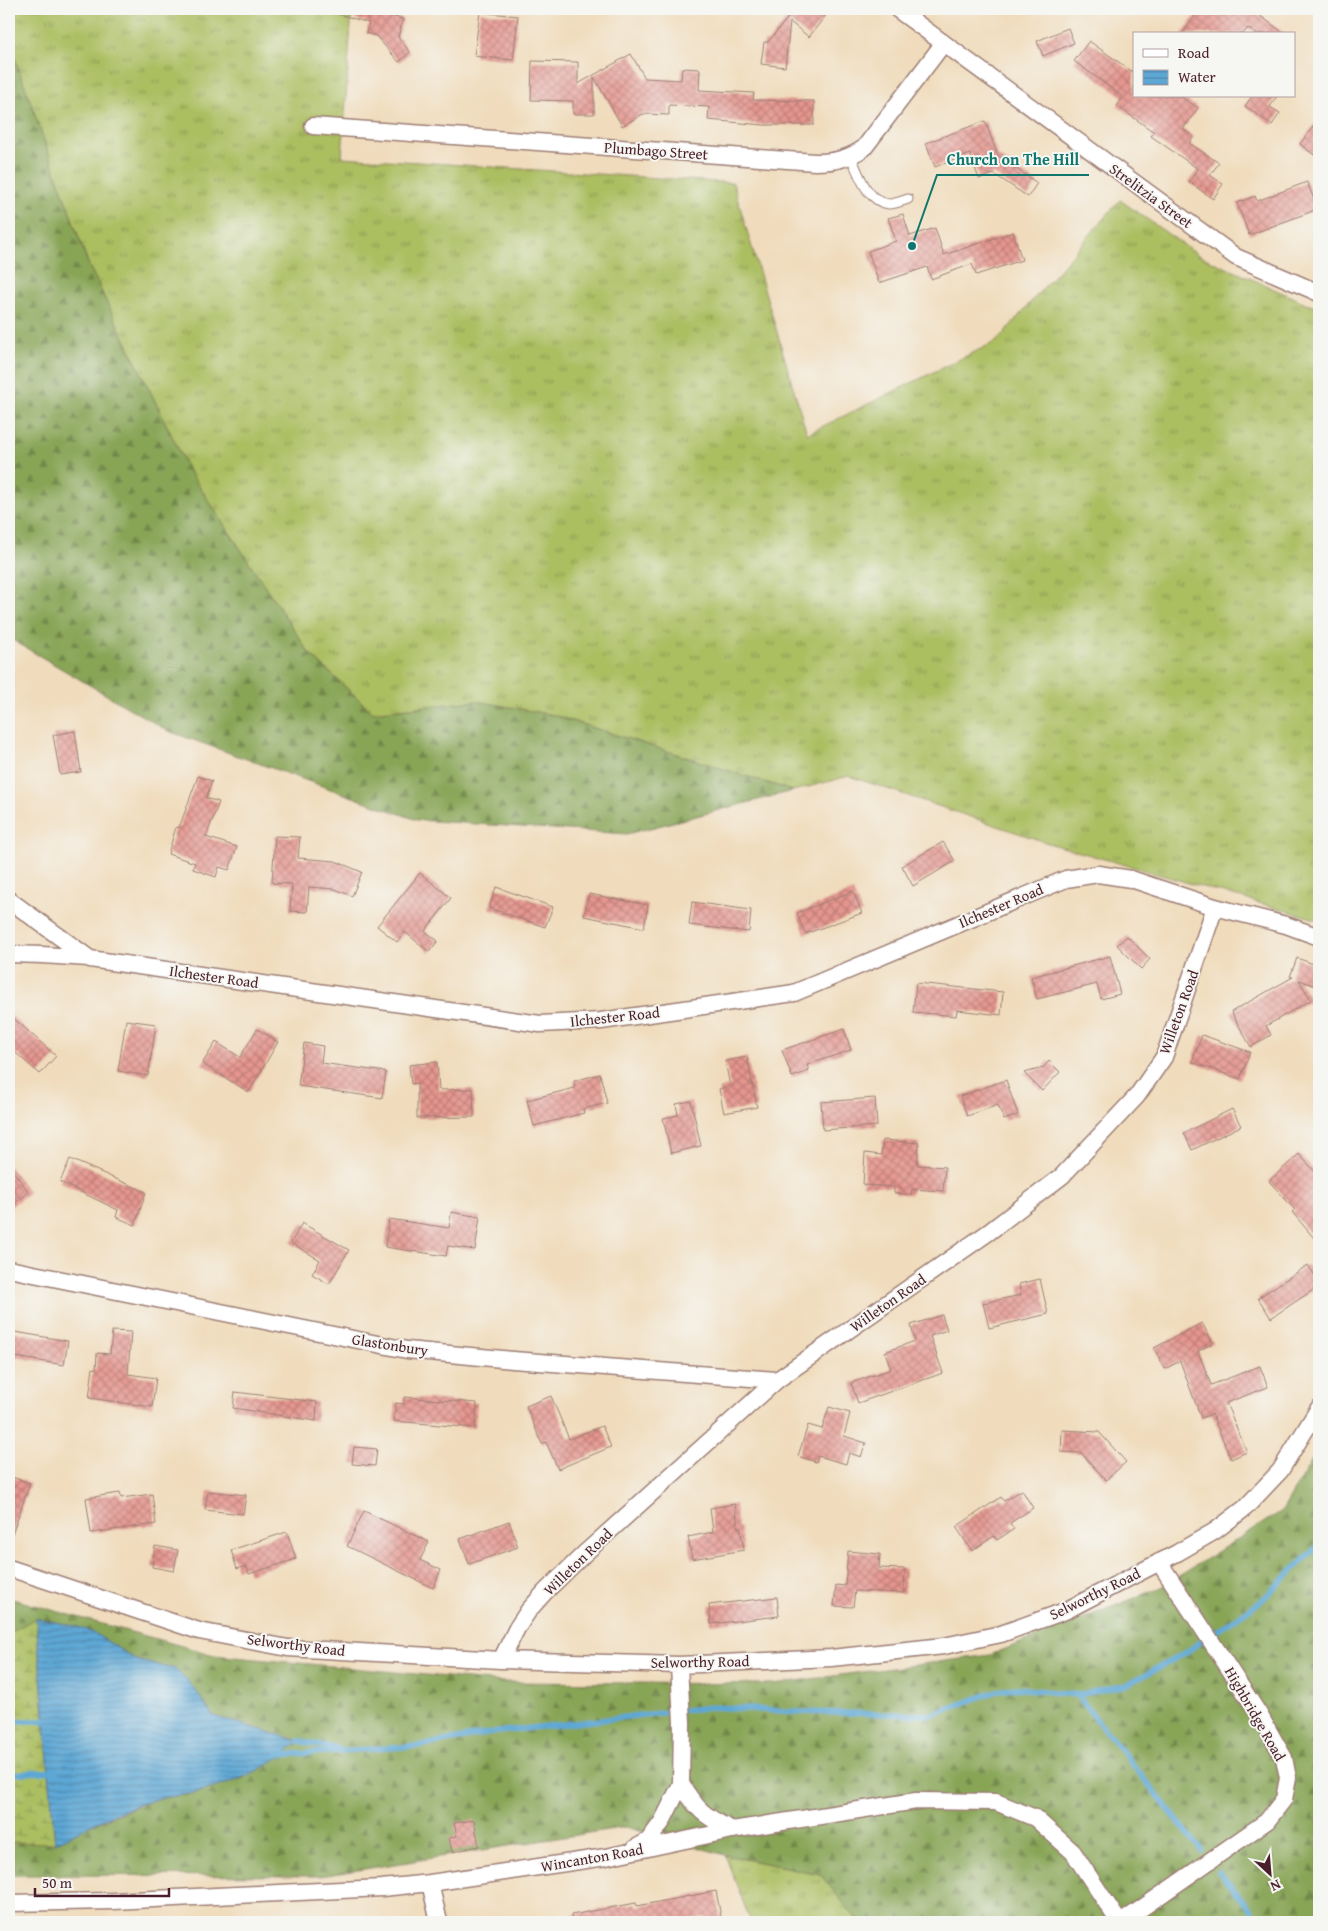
<svg xmlns="http://www.w3.org/2000/svg" width="1328" height="1931" font-family="'Gentium Book Plus',serif">
<style>
.grass{fill:url(#grass-tufts);stroke:#7a6e46}
.forest{fill:url(#forest-firs);stroke:#696241;fill-rule:evenodd}
.wetland{fill:url(#wetland-marsh);stroke:#7a6e46}
.water{fill:url(#water-rules);stroke:#546380}
.lines{fill:none;stroke-linecap:round;stroke-linejoin:round}
.stream{stroke:#5da7d5;stroke-width:5.5}
.building{fill:url(#building-cross-hatch)}
.service-casing{stroke:#9d7e74;stroke-width:11}
.minor-casing{stroke:#9d7e74;stroke-width:19}
.service{stroke:#fff;stroke-width:9}
.minor{stroke:#fff;stroke-width:16}
.labels{text-anchor:middle;stroke-width:4;stroke-linejoin:round;paint-order:stroke}
.street-label{font-size:15px;fill:#4a1f2b;stroke:#f6f6f2}
.leader{fill:none;stroke:#0f766e;stroke-width:2}
.callout-dot{fill:#0f766e;stroke:#f6f6f2;stroke-width:2}
.callout-label{font-size:16px;text-anchor:middle;font-weight:bold;fill:#0f766e;stroke:#f6f6f2;stroke-width:4;stroke-linejoin:round;paint-order:stroke}
</style>
<defs>
<pattern id="grass-tufts" width="24" height="20" patternUnits="userSpaceOnUse" patternTransform="scale(1.25)"><rect width="24" height="20" fill="#abbe61"/><path d="M3 7l-1-3M5 7V3M7 7l1-3M15 17l-1-3M17 17v-4M19 17l1-3" fill="none" stroke="#8d9a50"/></pattern>
<pattern id="forest-firs" width="22" height="20" patternUnits="userSpaceOnUse" patternTransform="scale(1.25)"><rect width="22" height="20" fill="#88a557"/><path d="M5 1l3.5 6h-7zM16 11l3.5 6h-7z" fill="#718648"/></pattern>
<pattern id="wetland-marsh" width="20" height="14" patternUnits="userSpaceOnUse" patternTransform="scale(1.25)"><rect width="20" height="14" fill="#abbe61"/><path d="M1 5h8M5 5V1M11 12h8M15 12V8" fill="none" stroke="#8d9a50"/></pattern>
<pattern id="water-rules" width="6" height="5" patternUnits="userSpaceOnUse" patternTransform="scale(1.25)"><rect width="6" height="5" fill="#5da7d5"/><path d="M0 2.5h6" fill="none" stroke="#4f87ad"/></pattern>
<pattern id="building-cross-hatch" width="8" height="8" patternUnits="userSpaceOnUse" patternTransform="scale(1.25)"><rect width="8" height="8" fill="#e5968f"/><path d="M0 0l8 8M0 8l8-8" fill="none" stroke="#bc7a75"/></pattern>
</defs>
<rect width="100%" height="100%" fill="#f6f6f2"/>
<filter id="ink" filterUnits="userSpaceOnUse"><feTurbulence type="fractalNoise" baseFrequency=".02" numOctaves="2"/><feDisplacementMap in="SourceGraphic" scale="10" xChannelSelector="R" yChannelSelector="G"/><feConvolveMatrix kernelMatrix="1 2 1 2 8 2 1 2 1" color-interpolation-filters="sRGB"/></filter>
<filter id="wash" filterUnits="userSpaceOnUse"><feTurbulence type="fractalNoise" baseFrequency=".0096" numOctaves="4" result="noise"/><feDisplacementMap in="SourceGraphic" scale="20" xChannelSelector="R" yChannelSelector="G"/><feGaussianBlur stdDeviation="1.12" result="paint"/><feColorMatrix in="noise" values="0 0 0 0 0 0 0 0 0 0 0 0 0 0 0 0 0 1.4 0 .05"/><feComposite in="paint" operator="in"/></filter>
<g filter="url(#wash)">
<rect width="100%" height="100%" fill="#f0dcbc"/>
<path class="grass" d="M9,9H352L342,157L733,183L807,434L997,341L1120,200L1198,255L1319,309V920L1048,843L849,776L793,791L553,715L476,701L372,712L309,653L189,471L89,266L9,42Z
M725,1855L820,1874L859,1922H751Z"/>
<path class="forest" d="M9,42L89,266L189,471L309,653L372,712L476,701L553,715L793,791L627,834L417,820L168,731L9,638Z
M1319,1448V1703L1316,1715L1319,1727V1922H859L820,1874L725,1855L626,1827L321,1876L9,1875V1598L214,1655L501,1682L773,1684L990,1655L1160,1588L1282,1511ZM36,1619L78,1627L94,1633L138,1661L175,1669L194,1688L213,1716L299,1741L243,1778L195,1793L154,1799L82,1829L55,1843Z"/>
<path class="wetland" d="M36,1618L55,1843L9,1842V1633Z"/>
<path class="water" d="M36,1618L78,1627L94,1633L138,1661L175,1669L194,1688L213,1716L299,1741C271,1768 233,1784 194,1793C181,1796 166,1796 153,1800C119,1810 86,1827 55,1843Z"/>
<g class="lines">
<path class="stream" d="M1077,1695L1201,1850
M9,1721H44
M299,1741L339,1749
M278,1755L418,1746L497,1732L712,1707L799,1712L930,1715L997,1691L1018,1688L1077,1695L1126,1685L1180,1656L1260,1602L1319,1545
M9,1774L56,1771
M1219,1872L1261,1922"/>
</g>
<g id="blocks">
<path class="building" d="M335,9H385L383,14L403,19L398,37L410,52L399,62L376,36L366,33L369,23L335,13Z
M795,9H819L826,15L809,37L790,22L785,67L761,64L764,42H768Z
M1200,9H1251L1285,34H1256L1248,28L1243,34H1182Z
M480,12L518,16L513,60L474,56Z
M1068,28L1074,43L1043,56L1037,41Z
M1089,41L1134,73V96H1180L1198,108L1183,129L1194,137L1189,143L1219,163L1210,175L1223,184L1213,199L1189,182L1198,169L1151,136L1154,132L1117,106L1123,97L1074,61Z
M631,54L645,78L681,80L682,68L700,69L699,90L754,93L753,100L814,101V125H764L708,120L709,107L669,105V115L643,114L622,126L594,77V114H573V101L531,100L532,61L578,62V84Z
M1252,96H1277L1270,107L1280,113L1272,125L1245,106Z
M1319,119V147L1314,155L1300,144Z
M985,121L998,156L1037,183L1028,197L994,174L979,179L970,154L935,167L926,143Z
M1307,182L1318,209L1249,235L1237,203L1255,196L1257,201Z
M903,214L910,236L935,228L944,255L1013,232L1022,260L976,275L972,264L931,279L927,267L879,283L868,251L896,241L888,218Z
M75,731L81,772L60,775L53,735Z
M198,776L212,781L206,798L219,802L206,837L237,847L229,870L219,867L216,877L193,869L195,863L168,854L176,827L179,828Z
M275,836L300,837L298,858L335,861L362,872L352,896L335,889L309,887L307,912L290,911L292,884L272,883Z
M943,842L955,861L913,886L902,866Z
M420,873L451,898L425,931L438,941L429,952L405,932L397,942L377,926Z
M496,887L553,907L545,927L489,908Z
M853,891L862,913L805,934L797,913Z
M589,894L648,905L644,928L584,916Z
M692,902L751,910L749,932L689,925Z
M1127,936L1150,959L1141,969L1117,945Z
M1110,956L1120,994L1101,999L1097,984L1037,999L1031,977Z
M1297,958L1319,966V987L1299,980L1311,1000L1266,1026L1271,1035L1251,1047L1231,1012L1293,977H1290Z
M916,983L1003,992L1001,1015L957,1010L956,1016L913,1012Z
M9,1014L56,1056L40,1074L9,1047Z
M126,1020L156,1024L148,1076L118,1071Z
M257,1029L278,1042L249,1092L202,1064L216,1042L240,1057Z
M844,1029L851,1050L807,1065L809,1071L792,1077L782,1050Z
M1202,1035L1250,1052L1240,1079L1192,1062Z
M304,1043L323,1046L321,1063L386,1072L382,1098L298,1086Z
M747,1057L757,1107L724,1113L719,1089L730,1086L725,1061Z
M1049,1061L1060,1072L1042,1091L1024,1073L1043,1068Z
M437,1062L439,1090L473,1089L474,1117L417,1118V1083L411,1084L409,1065Z
M600,1074L607,1103L583,1109L584,1113L534,1126L527,1100L575,1088L574,1081Z
M1006,1080L1018,1115L1004,1120L998,1105L967,1116L960,1096Z
M875,1098L877,1126L823,1130L821,1102Z
M691,1101L701,1146L671,1153L663,1118L678,1115L676,1104Z
M1232,1109L1241,1126L1192,1150L1184,1133Z
M883,1140L919,1143L917,1165L945,1167L943,1191L912,1189L911,1195L894,1193V1187L863,1185L865,1153L881,1155Z
M1299,1154L1319,1176V1244L1292,1212L1295,1210L1269,1181Z
M70,1159L146,1192L135,1225L116,1217L118,1210L60,1182Z
M9,1166L29,1192L9,1208Z
M451,1212L480,1217L475,1250L448,1246L446,1256L385,1247L389,1219L449,1228Z
M302,1223L349,1250L329,1284L312,1274L320,1260L291,1243Z
M1308,1265L1319,1282V1286L1271,1318L1258,1298Z
M1040,1279L1048,1314L989,1328L983,1303L1021,1295L1019,1284Z
M942,1315L947,1330L930,1336L943,1373L858,1403L851,1383L891,1369L885,1352L915,1341L911,1325Z
M1202,1323L1213,1343L1198,1351L1211,1385L1260,1366L1268,1387L1226,1403L1247,1452L1231,1459L1212,1414L1201,1418L1180,1361L1165,1369L1154,1348Z
M9,1331L68,1341L64,1365L9,1356Z
M112,1331L131,1332L128,1374L156,1378L152,1407L89,1398L93,1368L96,1369L97,1353L110,1354Z
M235,1392L317,1402L316,1421L233,1408Z
M551,1396L569,1439L602,1426L611,1447L558,1469L546,1442L542,1444L526,1406Z
M404,1397L477,1403L475,1428L394,1421L396,1403L404,1404Z
M829,1407L850,1413L844,1436L866,1443L861,1457L849,1453L846,1464L818,1456L816,1462L798,1456L808,1425L822,1429Z
M1062,1430L1099,1432L1126,1462L1106,1480L1081,1453L1061,1452Z
M354,1447L377,1449L375,1466L352,1464Z
M9,1476L30,1483L11,1537H9Z
M1022,1490L1033,1508L1010,1523L1014,1529L997,1540L994,1536L972,1551L956,1527L1001,1497L1004,1501Z
M208,1491L246,1495L243,1514L205,1510Z
M120,1493L121,1498L152,1494L156,1524L91,1533L86,1498Z
M735,1504L738,1528L740,1527L744,1550L692,1559L688,1537L713,1532L710,1508Z
M364,1511L429,1542L420,1560L441,1570L433,1588L347,1546Z
M509,1521L518,1547L469,1564L460,1539Z
M287,1532L296,1559L249,1574L246,1566L237,1569L231,1550Z
M155,1546L178,1550L174,1571L152,1567Z
M848,1551L880,1554L879,1568L905,1569L904,1593L855,1591L853,1607L834,1606L836,1585L845,1586Z
M777,1597L779,1616L711,1624L709,1605Z
M474,1820L479,1846L452,1852L449,1838L457,1836L454,1823Z
M716,1891L722,1922H707L706,1917L678,1922H572L571,1915L636,1903L637,1906Z"/>
</g>
</g>
<g filter="url(#ink)">
<use href="#blocks" fill-opacity="0" stroke="#9d7e74" stroke-width="1"/>
<g class="lines">
<g class="service-casing">
<path id="service" d="M851,157C859,174 867,202 889,204C895,204 902,201 908,199"/>
</g>
<g class="minor-casing">
<path id="minor" d="M897,9L1236,257L1319,293
M313,126L815,162C834,162 848,159 864,148L943,44
M9,900L90,959L540,1024L601,1021L794,993L1066,879L1098,874L1131,879L1215,907L1286,925L1319,937
M9,954L42,955L89,958
M9,1269L407,1350L513,1360L777,1380
M9,1568L199,1631L288,1648L501,1660L679,1665L831,1658L944,1646L1001,1634L1065,1611L1177,1553L1215,1531L1245,1508L1280,1471L1319,1408
M501,1660L517,1628L529,1610L545,1592L584,1554L777,1380L989,1232L1062,1176L1137,1096L1164,1057L1215,907
M681,1784C697,1810 704,1816 732,1830
M635,1848L648,1841L662,1822L681,1784L682,1723L679,1665
M430,1883L439,1922
M9,1903L113,1901L382,1888L430,1883L606,1857L732,1830L916,1801L996,1802L1035,1818L1073,1852L1119,1922
M1122,1922L1267,1821L1284,1799L1288,1778L1284,1758L1259,1714L1159,1562"/>
</g>
<use href="#service" class="service"/>
<use href="#minor" class="minor"/>
</g>
</g>
<g class="labels">
<g class="street-label">
<text transform="translate(656 151) rotate(4)" y="5">Plumbago Street</text>
<text transform="translate(1151 196) rotate(36)" y="5">Strelitzia Street</text>
<text transform="translate(1001 906) rotate(-23)" y="5">Ilchester Road</text>
<text transform="translate(214 977) rotate(8)" y="5">Ilchester Road</text>
<text transform="translate(1179 1012) rotate(-70)" y="5">Willeton Road</text>
<text transform="translate(615 1017) rotate(-6)" y="5">Ilchester Road</text>
<text transform="translate(888 1303) rotate(-35)" y="5">Willeton Road</text>
<text transform="translate(390 1345) rotate(9)" y="5">Glastonbury</text>
<text transform="translate(578 1562) rotate(-44)" y="5">Willeton Road</text>
<text transform="translate(1095 1594) rotate(-26)" y="5">Selworthy Road</text>
<text transform="translate(296 1645) rotate(7)" y="5">Selworthy Road</text>
<text transform="translate(700 1662) rotate(-1)" y="5">Selworthy Road</text>
<text transform="translate(1255 1714) rotate(60)" y="5">Highbridge Road</text>
<text transform="translate(592 1858) rotate(-10)" y="5">Wincanton Road</text>
</g>
</g>
<path class="leader" d="M912 246L937 175H1089"/>
<circle class="callout-dot" cx="912" cy="246" r="5"/>
<g class="callout-label">
<text x="1013" y="165">Church on The Hill</text>
</g>
<rect width="1328" height="1931" fill="none" stroke="#f6f6f2" stroke-width="30"/>
<rect x="1133" y="32" width="162" height="65" fill="#f6f6f2" stroke="#b1a0a2"/>
<rect x="1143" y="49" width="25" height="8" fill="#ffffff" stroke="#b1a0a2"/>
<text x="1178" y="58" font-size="15" fill="#4a1f2b">Road</text>
<rect x="1143" y="70" width="25" height="15" fill="url(#water-rules)" stroke="#b1a0a2"/>
<text x="1178" y="82" font-size="15" fill="#4a1f2b">Water</text>
<g transform="translate(1270 1874) rotate(154)" stroke="#f6f6f2" stroke-width="4" paint-order="stroke">
<path d="M0-4L9 19L0 12L-9 19Z" fill="#4a1f2b"/>
<text y="-8" font-size="14" font-weight="bold" text-anchor="middle" fill="#4a1f2b">N</text>
</g>
<path d="M35 1888v8h134v-8" fill="none" stroke="#4a1f2b" stroke-width="2.5"/>
<text x="42" y="1888" font-size="15" fill="#4a1f2b" stroke="#f6f6f2" stroke-width="4" paint-order="stroke">50 m</text>
</svg>
